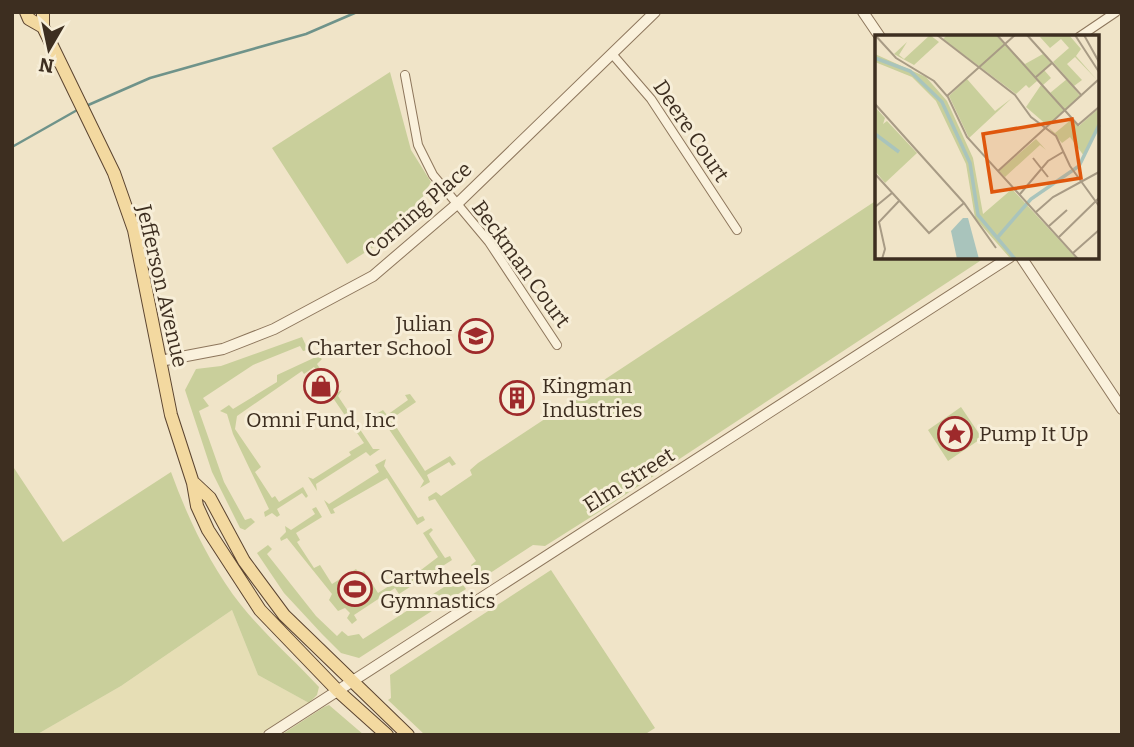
<svg xmlns="http://www.w3.org/2000/svg" width="1134" height="747" font-family="Bitter,serif">
<style>
.farmland{fill:#e6deb5}
.green{fill:#c9cf9b}
.lines{fill:none;stroke-linecap:round;stroke-linejoin:round}
.stream{stroke:#6f938a;stroke-width:2.5}
.minor-casing{stroke:#8d765c;stroke-width:10}
.tertiary-casing{stroke:#8d765c;stroke-width:12}
.primary-casing{stroke:#5b4430;stroke-width:14}
.minor{stroke:#faf1dc;stroke-width:8}
.tertiary{stroke:#faf1dc;stroke-width:10}
.primary{stroke:#f3d9a0;stroke-width:12}
.labels{text-anchor:middle;stroke-width:6;stroke-linejoin:round;paint-order:stroke}
.street-label{font-size:21px;fill:#3d2e20;stroke:#f7eed8}
.poi-label{font-size:21px;fill:#3d2e20;stroke:#f7eed8;text-anchor:start}
.inset-river{fill:none;stroke:#a9c4bc;stroke-width:3.5}
.inset-road{fill:none;stroke:#a89b85;stroke-width:2}
.view{fill:#df570d;fill-opacity:0.15;stroke:#df570d;stroke-width:3.5}
.inset-edge{fill:none;stroke:#3d2e20;stroke-width:3.5}
</style>
<rect width="100%" height="100%" fill="#f0e4c8"/>
<path class="farmland" d="M232,610L258,675L309,703L259,735H36L121,686Z"/>
<path class="green" d="M390,72L411,150L431,182L423,196L424,207L383,241L347,264L272,148Z
M877,200V257H986L602,510L545,546L533,545L481,579L471,565L476,561L435,499L429,501L428,497L436,492L441,496L472,475L470,470L478,463Z
M302,337L308,350L303,351L300,346L253,365L203,398L209,406L199,411L224,482L245,520L251,518L255,522L245,530L240,528L212,472L185,390L196,369L221,366Z
M318,356L322,359L317,364L329,382L334,379L335,382L327,387L314,367L304,374L302,371L237,416L235,429L261,467L255,472L272,498L275,496L279,502L303,487L308,496L306,498L302,493L277,509L280,515L277,517L272,513L265,517L264,512L269,509L233,434L227,414L220,411L229,405L233,409L277,382V375Z
M342,390L338,396L373,449H380L370,456L366,452L316,484L317,491L308,477L313,479L351,455L349,452L364,443L333,398L334,394Z
M410,394L416,402L391,419L425,471L450,456L456,464L452,466L449,462L427,475L430,482L420,488L424,481L380,416H373L383,410L387,415L408,400L405,395Z
M961,407L982,438L948,461L928,430Z
M386,459L384,466L418,518L423,516L425,520L417,525L387,478L333,509L335,513L331,514L324,500L329,504L379,472L375,465Z
M12,465L63,542L171,472C188,519 211,567 241,605C265,635 293,659 319,687L317,695L309,703L258,675L232,610L121,686L36,735H12Z
M316,507L322,517L296,533L300,540L297,542L314,568L320,565L332,584L356,569L360,574L364,571L378,593L397,581L400,586L438,557L423,533L431,528L433,530L429,534L445,558L450,556L452,560L399,594L395,588L354,615L357,620L352,624L347,618L350,613L345,608L338,611L329,600L332,594L287,538L281,541L280,538L286,532L285,526L291,530L315,514L312,509Z
M268,545L272,549L267,554L316,616L337,636L342,631L348,636L359,634L363,639L455,580L452,574L454,572L466,589L359,658L341,653L322,634L284,593L257,553Z
M551,570L655,728L644,735H425L388,700L391,698L390,675Z
M329,705L364,735H281L324,707Z"/>
<g class="lines">
<path class="stream" d="M86,106L150,78L306,34L357,12
M12,147L79,109"/>
<g class="minor-casing">
<path id="minor" d="M1079,37L1116,12
M613,55L651,99L737,230
M405,75L418,145L433,175L489,242L557,345"/>
</g>
<g class="tertiary-casing">
<path id="tertiary" d="M863,12L880,37
M1021,257L1122,409
M160,361L223,349L274,329L373,276L457,204L655,12
M269,735L1010,257"/>
</g>
<g class="primary-casing">
<path id="primary" d="M26,12L29,19L43,27
M43,12V27L114,173L134,230L171,415L193,483L197,506L208,530L260,610L338,691L387,735
M194,483L210,498L244,561L284,615L408,735"/>
</g>
<use href="#minor" class="minor"/>
<use href="#tertiary" class="tertiary"/>
<use href="#primary" class="primary"/>
</g>
<defs>
<g id="school-ring" transform="scale(1.75)"><circle r="9.5" fill="#f7eed8" stroke="#9e2a2b" stroke-width="1.5"/><path d="M0-5L7-2L0 1L-7-2ZM-4 1L0 2.5L4 1V4Q0 6-4 4Z" fill="#9e2a2b"/></g>
<g id="shop-ring" transform="scale(1.75)"><circle r="9.5" fill="#f7eed8" stroke="#9e2a2b" stroke-width="1.5"/><path d="M-5-2.5h2.3a2.7 3.5 0 0 1 5.4 0H5L5.5 6h-11ZM-1.5-2.5h3a1.5 2.3 0 0 0-3 0Z" fill="#9e2a2b"/></g>
<g id="building-ring" transform="scale(1.75)"><circle r="9.5" fill="#f7eed8" stroke="#9e2a2b" stroke-width="1.5"/><path d="M-4-6H4V6H1V3H-1V6H-4ZM-2.5-4.3h1.7v1.8h-1.7ZM.8-4.3h1.7v1.8H.8ZM-2.5-1h1.7V.8h-1.7ZM.8-1h1.7V.8H.8Z" fill="#9e2a2b"/></g>
<g id="sight-ring" transform="scale(1.75)"><circle r="9.5" fill="#f7eed8" stroke="#9e2a2b" stroke-width="1.5"/><path d="M0-6L1.8-2.2L6-1.7L2.9 1.2L3.7 5.4L0 3.3L-3.7 5.4L-2.9 1.2L-6-1.7L-1.8-2.2Z" fill="#9e2a2b"/></g>
<g id="stadium-ring" transform="scale(1.75)"><circle r="9.5" fill="#f7eed8" stroke="#9e2a2b" stroke-width="1.5"/><path d="M0-5a6.5 5 0 1 0 0 10a6.5 5 0 1 0 0-10ZM-3.5-1.8h7v3.6h-7Z" fill="#9e2a2b"/></g>
</defs>
<g fill-rule="evenodd">
<use href="#school-ring" x="476" y="336"/>
<use href="#shop-ring" x="321" y="386"/>
<use href="#building-ring" x="517" y="398"/>
<use href="#sight-ring" x="955" y="434"/>
<use href="#stadium-ring" x="355" y="589"/>
</g>
<g class="labels">
<g class="street-label">
<text transform="translate(691 131) rotate(56)" y="7">Deere Court</text>
<text transform="translate(418 210) rotate(-41)" y="7">Corning Place</text>
<text transform="translate(521 264) rotate(54)" y="7">Beckman Court</text>
<text transform="translate(162 286) rotate(77)" y="7">Jefferson Avenue</text>
<text transform="translate(629 480) rotate(-32)" y="7">Elm Street</text>
</g>
<g class="poi-label">
<text x="452" y="331" text-anchor="end">Julian<tspan x="452" dy="24">Charter School</tspan></text>
<text x="542" y="393">Kingman<tspan x="542" dy="24">Industries</tspan></text>
<text x="321" y="427" text-anchor="middle">Omni Fund, Inc</text>
<text x="979" y="441">Pump It Up</text>
<text x="380" y="584">Cartwheels<tspan x="380" dy="24">Gymnastics</tspan></text>
</g>
</g>
<g transform="translate(875 35)">
<rect width="224" height="224" fill="#f0e4c8"/>
<path d="M55,0L64,7L39,30L19,19L32,7L24,20L29,24ZM72,0H121L150,29L168,19L176,28L169,35L176,43L168,50L162,46L154,53L151,50L141,59L68,4ZM194,0L206,14L201,21L222,45L200,22L192,29L207,45L199,51L178,27L194,13L186,4L175,13L165,2ZM0,19L51,42L72,66L98,123L108,179L137,154L202,224L134,222L100,183L91,129L61,66L37,42L0,27ZM92,44L120,76L137,63L94,103L74,61ZM192,44L205,61L173,91L151,72L166,50L175,58ZM0,72L10,83L8,89L12,86L42,118L10,148L0,136ZM224,73V93L209,121L195,102L187,108L173,92L180,98L197,84L204,91ZM161,104L171,115L165,110L130,142L124,136Z" fill="#c9cf9b"/>
<path d="M88,183H93L104,224H82L76,196Z" fill="#a9c4bc"/>
<path class="inset-river" d="M0,23L35,36L67,67L95,128L103,180L140,224M0,99L24,117M122,203L156,164L204,131L224,90"/>
<path class="inset-road" d="M0,0L21,23L59,46L73,62L92,102L203,224M62,0L140,60L156,82L181,101L195,131L224,171M122,0L203,90L224,72M152,0L207,61M200,0L224,37M209,0L224,27M161,42L177,28M72,61L140,0M0,69L89,168L121,213M158,123L173,142M123,136L223,45M0,139L54,198L89,168M145,159L173,126L188,117M0,172L17,158M161,177L178,162L224,137M174,191L192,175M184,202L224,163M198,218L224,195M7,224L10,214L4,187L24,166"/>
<path class="view" d="M197,84L206,143L117,157L108,99Z"/>
<rect width="224" height="224" class="inset-edge"/>
</g>
<rect width="1134" height="747" fill="none" stroke="#3d2e20" stroke-width="28"/>
<g transform="translate(49 49) rotate(189)" stroke="#f7eed8" stroke-width="5" paint-order="stroke">
<path d="M0-5L12 26L0 18L-12 26Z" fill="#3d2e20"/>
<text y="-10" font-size="19" font-weight="bold" text-anchor="middle" fill="#3d2e20">N</text>
</g>
</svg>
